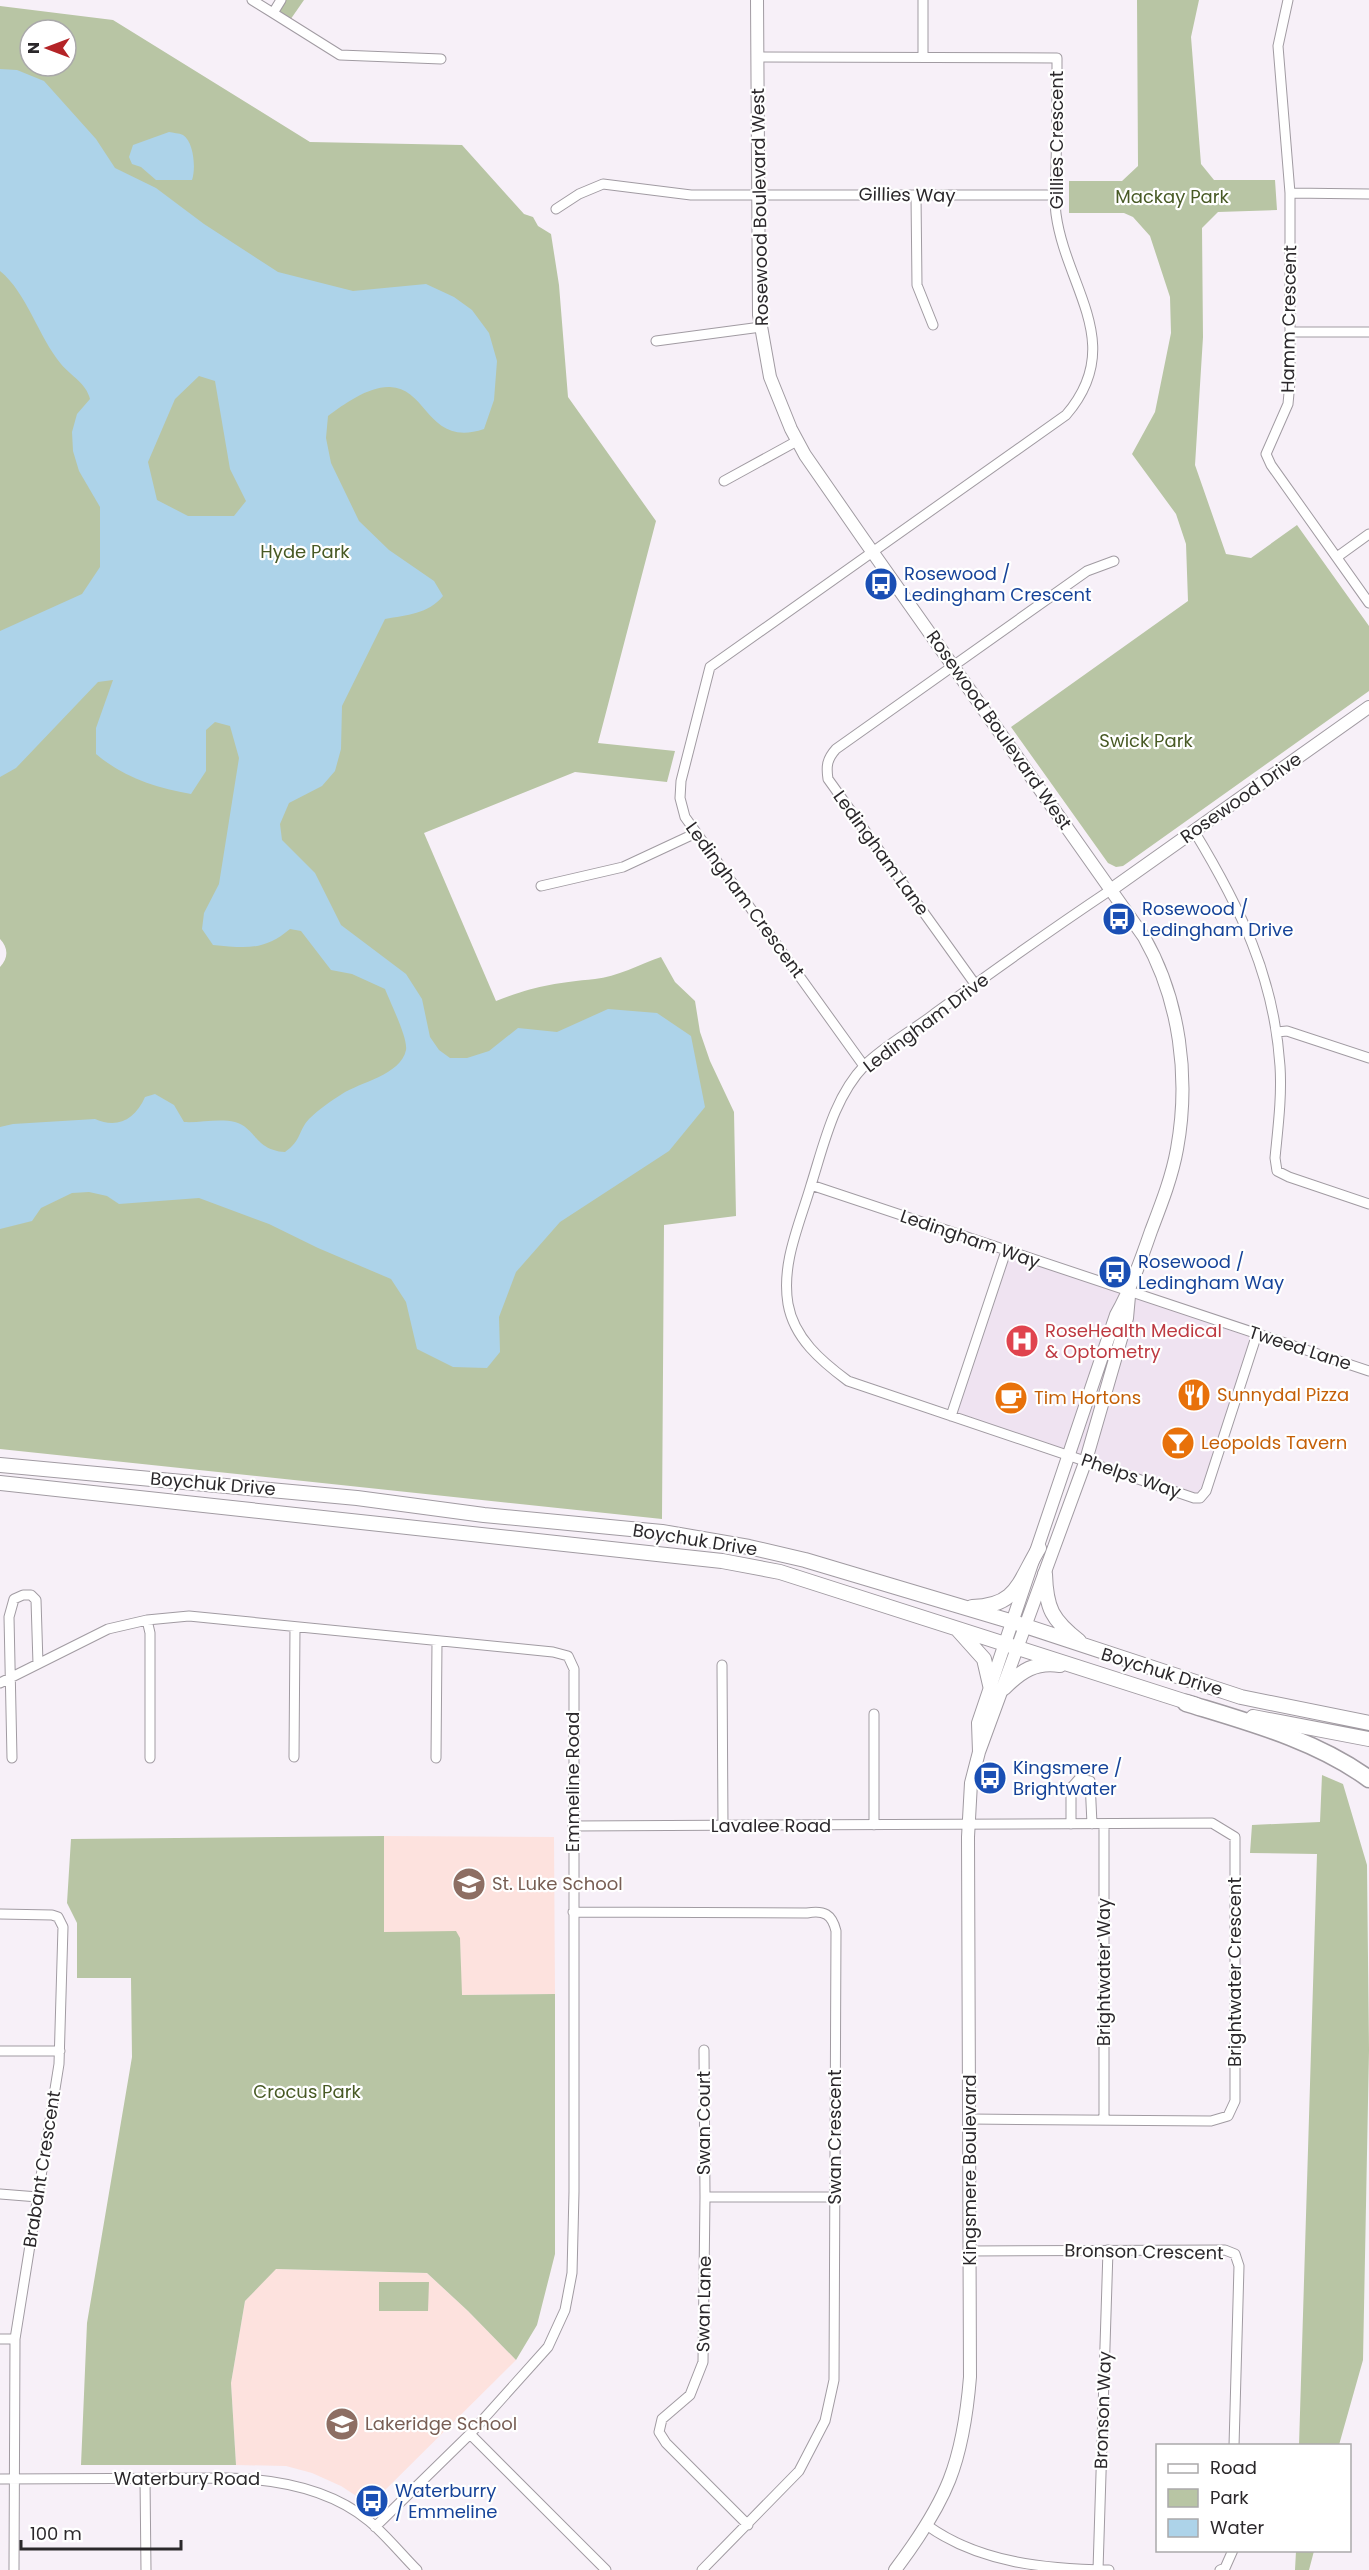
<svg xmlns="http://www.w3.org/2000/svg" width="1369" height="2570" font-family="Poppins,sans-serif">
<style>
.built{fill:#efe3f1}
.education{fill:#fde2de}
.green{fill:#b8c5a4;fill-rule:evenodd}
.water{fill:#add3e9;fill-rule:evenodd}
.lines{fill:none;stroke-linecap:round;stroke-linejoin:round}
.minor-casing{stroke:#a19ba2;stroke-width:11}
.tertiary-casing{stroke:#a19ba2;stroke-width:14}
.secondary-casing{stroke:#a19ba2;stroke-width:16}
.motorway-casing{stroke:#a19ba2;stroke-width:19}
.minor{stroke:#fff;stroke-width:9}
.tertiary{stroke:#fff;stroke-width:12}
.secondary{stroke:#fff;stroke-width:14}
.motorway{stroke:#fff;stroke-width:16}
.labels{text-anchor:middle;stroke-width:4.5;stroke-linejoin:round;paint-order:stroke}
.street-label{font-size:18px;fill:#2b282b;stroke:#fff}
.park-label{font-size:18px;fill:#485a25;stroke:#fff}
.transit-label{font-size:18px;fill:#164399;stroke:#fff;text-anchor:start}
.health-label{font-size:18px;fill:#be3a42;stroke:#fff;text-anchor:start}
.food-label{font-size:18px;fill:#c56008;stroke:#fff;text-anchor:start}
.education-label{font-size:18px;fill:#785e54;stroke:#fff;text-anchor:start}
</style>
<rect width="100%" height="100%" fill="#f7f0f8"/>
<path class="built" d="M1006,1251L1257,1334L1200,1498L951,1416Z"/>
<path class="education" d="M384,1836L554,1837L555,1994L461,1995L460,1938L384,1932Z
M275,2269L427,2273L468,2311L516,2360L370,2505L341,2486L312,2473L286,2466L236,2465L231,2383L245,2301Z"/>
<path class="green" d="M281,0H304L288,23L273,13Z
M1137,0H1199L1191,37L1201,164L1214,180H1275L1277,210L1218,212L1202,228L1203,337L1195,465L1226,554L1251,558L1297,525L1369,626V691L1123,866L1116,867L1108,863L1011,727L1188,601L1186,544L1176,514L1132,454L1155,412L1171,333L1170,297L1150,236L1133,217L1124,213H1069V181H1122L1138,166Z
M0,6L113,20L310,142L462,145L524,214L533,217L538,226L551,234L559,285L568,397L656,521L598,743L675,751L667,782L575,772L424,833L496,1001C535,986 554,983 595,979C616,977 641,964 661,957L675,982L695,1001L700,1032L710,1061L734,1112L736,1216L664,1225L662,1519L0,1449V967C9,958 8,947 0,939ZM30,30H66V66H30Z
M1322,1775L1343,1784L1367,1865L1369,2050L1363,2360L1339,2445L1299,2446L1317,1854L1250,1853L1252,1825L1320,1822Z
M384,1836V1932L456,1931L460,1938L462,1995L555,1994V2254L537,2325L516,2360L468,2311L427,2273L276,2269L245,2301L231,2383L236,2465H81L87,2323L132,2057L131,1978H77V1923L67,1903L71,1839Z
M379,2282H429L428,2311H379Z
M1296,2551H1314L1309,2570H1295Z"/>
<path class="water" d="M0,69L17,70L44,81L96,139L115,168L156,188L204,224L278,272L353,291L426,284L454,297L472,310L489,333L497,361L494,400L484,429C428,448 428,388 390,387C369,386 344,404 328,416L326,438L331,463L359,521L389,550L434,581L443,596C428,614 407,615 385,619L342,706L341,749L335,771L322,786L289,803L280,824L282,840L315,873L341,925L406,974L422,999L430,1037L439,1050L450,1058H467L489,1051L518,1028L557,1032L608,1009L657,1013L691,1036L705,1107L669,1151L560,1222L516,1272L499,1317L500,1352L487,1368L453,1367L417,1349L406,1302L391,1279L318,1248L269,1224L199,1198L119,1204L107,1196L89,1192L72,1193L41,1208L32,1221L0,1229V1127L13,1124L95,1119C117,1129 135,1120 145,1097L155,1094L174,1105L184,1122C200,1123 219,1118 235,1122C256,1128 255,1150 285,1152C302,1140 298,1131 309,1119C318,1110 331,1101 342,1094C360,1082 401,1075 406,1050C408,1038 390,1002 385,989L352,974L331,970L301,931L290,929C264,951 246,948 213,945L202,929L204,913L219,884L239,758L230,726L215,722L206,730V771L191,794C156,788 123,777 96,754V728L113,680L98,682L16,768L0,777V631L82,594L100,567V507L79,471L73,451L72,432L77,414L90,399C86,383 71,376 61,364C38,336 27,293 0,271ZM199,376L215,381L230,469L246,501L234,516H188L157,500L148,462L175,399Z
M169,132C173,133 179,133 183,135C194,142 196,169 192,180H156L141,167L132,164L129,157L133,145Z"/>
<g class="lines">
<g class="minor-casing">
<path id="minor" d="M252,0L273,13L281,0
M1288,0L1278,46L1290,193V382L1288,404L1266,454L1271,465L1369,603
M273,13L340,55L441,59
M758,57L1057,58C1057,93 1057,128 1056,164C1056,180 1054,198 1056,214C1066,288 1127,344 1066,415L710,667L681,781L680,798L685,817L864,1066
M923,57V0
M1290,193L1369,194
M916,196L917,285L933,325
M556,209L579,194L603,184L691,195H1056
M1290,332H1369
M656,341L761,327
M724,481L797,441
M1337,557L1369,534
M1194,831C1240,907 1274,976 1280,1066C1282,1096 1278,1127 1275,1158L1277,1171L1289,1177L1369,1204
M541,886L623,867L696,833
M1112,889C1052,929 993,971 934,1014C912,1031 884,1046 865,1065C834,1097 824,1144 811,1185C800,1223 781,1263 788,1304C794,1338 821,1361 848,1381L1194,1498H1200L1206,1491L1257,1334
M975,984L828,779C826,766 827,759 836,749L1087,571L1114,561
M1277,1032L1287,1031L1369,1058
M811,1185L1369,1371
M951,1416L1006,1251
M147,1620L150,1633V1758
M722,1665L723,1826
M0,1683L108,1629L147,1620L189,1616L553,1652L568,1656L574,1669V2192L572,2273L565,2310L548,2347L470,2434L375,2527
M294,1757L295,1627
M12,1758L9,1617L14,1599L23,1595H31L36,1600L38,1664
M436,1758L437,1642
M1071,1824V1788L1079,1779L1090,1781L1092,1824
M874,1825V1714
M573,1826L1212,1823L1235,1837V2101L1228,2116L1211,2121L970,2119
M573,1912L807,1913C824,1910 832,1914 836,1931L834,2380L825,2421L799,2471L702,2570
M0,1914L52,1915L58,1917L63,1927L59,2064L15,2339L14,2570
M704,2050L705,2197
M0,2051H60
M1104,2119V1825
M0,2194L38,2197
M970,2251L1225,2250L1235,2254L1239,2266L1234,2446
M0,2339H15
M470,2434L606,2570
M0,2479L226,2478C276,2479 329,2488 369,2521C386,2535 401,2554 417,2570
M145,2479L146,2570
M748,2525L666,2443L659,2432L662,2419L690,2395L703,2362L705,2197H835
M928,2526C980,2563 1046,2569 1109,2570
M1098,2570L1108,2250
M1220,2570L1225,2568L1233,2550"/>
</g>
<g class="tertiary-casing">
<path id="tertiary" d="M757,0L759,315L770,377L791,429L805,455L864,540L1144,937C1180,1000 1190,1078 1177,1149C1172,1177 1161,1205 1151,1231C1141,1260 1131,1288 1116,1315L978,1723L979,1752
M1112,889L1369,707
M895,2570C947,2501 963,2463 970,2377L968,1837L971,1783L979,1752L1086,1460L1127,1318L1129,1296"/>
</g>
<g class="secondary-casing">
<path id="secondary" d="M0,1465L357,1498L484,1515L662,1532L749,1547L805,1560L1013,1622L1241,1697L1369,1723
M0,1483L722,1561L780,1572L1196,1705
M1045,1574C1046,1608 1052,1620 1079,1641
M972,1607C1017,1606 1018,1583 1039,1548
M958,1630L984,1659L990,1685
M1004,1688C1021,1671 1036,1661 1060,1665
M1253,1717L1369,1739"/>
</g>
<g class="motorway-casing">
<path id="motorway" d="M1186,1703C1248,1722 1316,1740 1369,1779"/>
</g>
<use href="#minor" class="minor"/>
<use href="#tertiary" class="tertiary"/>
<use href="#secondary" class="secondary"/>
<use href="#motorway" class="motorway"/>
</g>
<defs>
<g id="bus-disc" transform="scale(1.725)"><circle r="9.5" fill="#1a4fb4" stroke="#fff"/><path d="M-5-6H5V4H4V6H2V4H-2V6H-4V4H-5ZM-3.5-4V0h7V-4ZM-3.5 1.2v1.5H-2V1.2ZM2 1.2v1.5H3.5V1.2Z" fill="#fff"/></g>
<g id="hospital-disc" transform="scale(1.725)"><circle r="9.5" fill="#e0444e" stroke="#fff"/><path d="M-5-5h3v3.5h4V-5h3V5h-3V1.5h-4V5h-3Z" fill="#fff"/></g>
<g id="restaurant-disc" transform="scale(1.725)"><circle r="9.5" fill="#e8710a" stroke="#fff"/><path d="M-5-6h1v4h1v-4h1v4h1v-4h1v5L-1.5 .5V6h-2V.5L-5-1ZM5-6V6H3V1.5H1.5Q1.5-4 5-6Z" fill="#fff"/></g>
<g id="cafe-disc" transform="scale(1.725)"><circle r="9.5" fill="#e8710a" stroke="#fff"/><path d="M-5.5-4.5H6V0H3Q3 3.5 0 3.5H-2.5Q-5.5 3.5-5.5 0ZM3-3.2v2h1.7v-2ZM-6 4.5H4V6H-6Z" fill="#fff"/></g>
<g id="bar-disc" transform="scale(1.725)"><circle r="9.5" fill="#e8710a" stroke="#fff"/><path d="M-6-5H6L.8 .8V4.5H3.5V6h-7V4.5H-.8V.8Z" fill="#fff"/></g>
<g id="school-disc" transform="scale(1.725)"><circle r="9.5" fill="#8d6e63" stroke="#fff"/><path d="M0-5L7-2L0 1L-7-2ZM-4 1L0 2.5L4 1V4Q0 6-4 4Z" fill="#fff"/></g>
</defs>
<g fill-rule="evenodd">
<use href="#bus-disc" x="881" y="584"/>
<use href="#bus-disc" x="1119" y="919"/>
<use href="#bus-disc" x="1115" y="1272"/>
<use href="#hospital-disc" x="1022" y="1341"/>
<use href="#restaurant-disc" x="1194" y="1395"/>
<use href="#cafe-disc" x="1011" y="1398"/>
<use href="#bar-disc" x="1178" y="1443"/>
<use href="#bus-disc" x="990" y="1778"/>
<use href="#school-disc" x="469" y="1884"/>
<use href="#school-disc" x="342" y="2424"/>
<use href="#bus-disc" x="372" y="2501"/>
</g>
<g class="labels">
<g class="street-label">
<text transform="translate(1057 140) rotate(-90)" y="6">Gillies Crescent</text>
<text transform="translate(907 195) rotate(1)" y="6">Gillies Way</text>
<text transform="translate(760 207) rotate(-91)" y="6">Rosewood Boulevard West</text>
<text transform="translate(1289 319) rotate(-89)" y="6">Hamm Crescent</text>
<text transform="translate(999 730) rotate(55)" y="6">Rosewood Boulevard West</text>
<text transform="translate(1241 798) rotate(-35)" y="6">Rosewood Drive</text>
<text transform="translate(881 853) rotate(54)" y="6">Ledingham Lane</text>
<text transform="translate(745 900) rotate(54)" y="6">Ledingham Crescent</text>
<text transform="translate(926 1023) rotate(-37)" y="6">Ledingham Drive</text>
<text transform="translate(970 1239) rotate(19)" y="6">Ledingham Way</text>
<text transform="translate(1300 1348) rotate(18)" y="6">Tweed Lane</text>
<text transform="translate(1131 1476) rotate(19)" y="6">Phelps Way</text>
<text transform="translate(213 1484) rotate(5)" y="6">Boychuk Drive</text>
<text transform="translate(695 1540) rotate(9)" y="6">Boychuk Drive</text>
<text transform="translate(1162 1672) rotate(17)" y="6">Boychuk Drive</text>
<text transform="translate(573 1782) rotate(-90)" y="6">Emmeline Road</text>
<text x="771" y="1832">Lavalee Road</text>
<text transform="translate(1104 1972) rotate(-90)" y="6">Brightwater Way</text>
<text transform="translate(1235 1972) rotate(-90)" y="6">Brightwater Crescent</text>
<text transform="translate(704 2123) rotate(-90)" y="6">Swan Court</text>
<text transform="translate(835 2137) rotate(-90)" y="6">Swan Crescent</text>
<text transform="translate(42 2169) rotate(-81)" y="6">Brabant Crescent</text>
<text transform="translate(970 2170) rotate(-90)" y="6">Kingsmere Boulevard</text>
<text transform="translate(1144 2252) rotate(1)" y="6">Bronson Crescent</text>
<text transform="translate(704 2304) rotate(-89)" y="6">Swan Lane</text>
<text transform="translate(1103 2410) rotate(-88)" y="6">Bronson Way</text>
<text x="187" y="2485">Waterbury Road</text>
</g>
<g class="park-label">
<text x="1172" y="203">Mackay Park</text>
<text x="305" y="558">Hyde Park</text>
<text x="1146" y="747">Swick Park</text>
<text x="307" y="2098">Crocus Park</text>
</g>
<g class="transit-label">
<text x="904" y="580">Rosewood /<tspan x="904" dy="21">Ledingham Crescent</tspan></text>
<text x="1142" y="915">Rosewood /<tspan x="1142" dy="21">Ledingham Drive</tspan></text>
<text x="1138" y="1268">Rosewood /<tspan x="1138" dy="21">Ledingham Way</tspan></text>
<text x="1013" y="1774">Kingsmere /<tspan x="1013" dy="21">Brightwater</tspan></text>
<text x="395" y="2497">Waterburry<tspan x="395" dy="21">/ Emmeline</tspan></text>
</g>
<g class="health-label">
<text x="1045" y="1337">RoseHealth Medical<tspan x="1045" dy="21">&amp; Optometry</tspan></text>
</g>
<g class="food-label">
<text x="1217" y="1401">Sunnydal Pizza</text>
<text x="1034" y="1404">Tim Hortons</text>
<text x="1201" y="1449">Leopolds Tavern</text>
</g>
<g class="education-label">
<text x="492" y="1890">St. Luke School</text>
<text x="365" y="2430">Lakeridge School</text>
</g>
</g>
<rect x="1156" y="2444" width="195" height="108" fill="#ffffff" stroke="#aaa9aa" stroke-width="1.5"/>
<rect x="1168" y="2464" width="30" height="9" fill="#ffffff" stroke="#aaa9aa" stroke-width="1.5"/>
<text x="1210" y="2474" font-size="18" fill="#2b282b">Road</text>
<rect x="1168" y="2489" width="30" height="18" fill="#b8c5a4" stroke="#aaa9aa" stroke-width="1.5"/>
<text x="1210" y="2504" font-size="18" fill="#2b282b">Park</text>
<rect x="1168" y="2519" width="30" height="18" fill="#add3e9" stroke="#aaa9aa" stroke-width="1.5"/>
<text x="1210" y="2534" font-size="18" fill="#2b282b">Water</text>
<g transform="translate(48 48) rotate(270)"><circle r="28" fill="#ffffff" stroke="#aaa9aa" stroke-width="1.5"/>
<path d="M0-4.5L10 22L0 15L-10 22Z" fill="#b42427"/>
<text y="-9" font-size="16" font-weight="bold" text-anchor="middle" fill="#2b282b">N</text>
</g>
<path d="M21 2540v9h160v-9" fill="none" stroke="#2b282b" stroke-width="3"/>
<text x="30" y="2540" font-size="18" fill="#2b282b" stroke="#ffffff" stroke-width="4.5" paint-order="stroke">100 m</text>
</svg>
